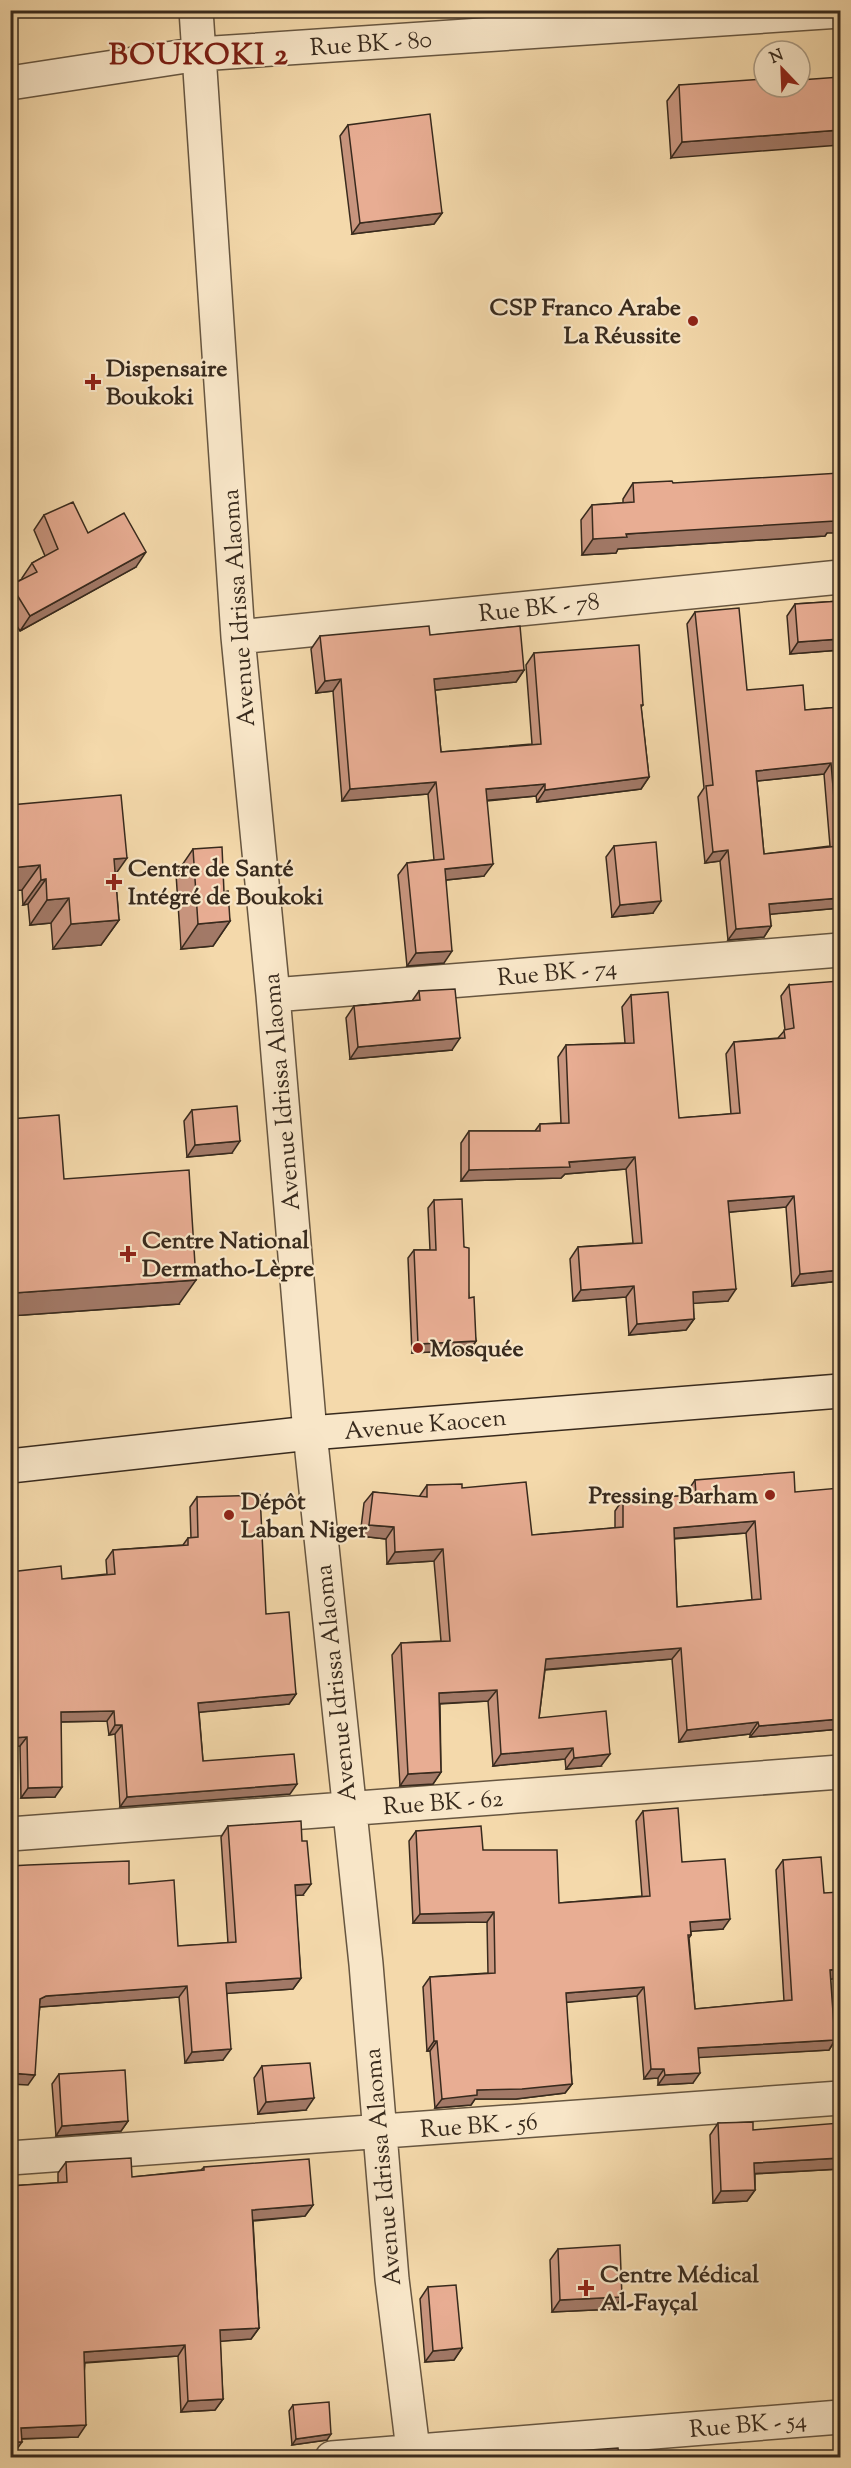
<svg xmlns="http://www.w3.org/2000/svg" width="851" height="2468" font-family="'Sorts Mill Goudy',serif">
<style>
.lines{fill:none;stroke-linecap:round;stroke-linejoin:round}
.street-casing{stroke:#675640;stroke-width:36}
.secondary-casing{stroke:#382a1d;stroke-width:36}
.street{stroke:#f8e6c8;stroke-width:33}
.secondary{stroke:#f8e6c8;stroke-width:33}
.wall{fill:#c8957e;stroke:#382a1d;stroke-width:1.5;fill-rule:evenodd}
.shaded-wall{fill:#a27967;stroke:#382a1d;stroke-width:1.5}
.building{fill:#e8ad93;stroke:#382a1d;stroke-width:1.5;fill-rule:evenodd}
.poi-dot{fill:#8f2418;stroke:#f8e6c8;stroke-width:2}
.labels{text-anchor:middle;stroke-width:4.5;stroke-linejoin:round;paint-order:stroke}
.street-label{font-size:24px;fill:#382a1d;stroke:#f8e6c8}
.poi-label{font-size:24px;font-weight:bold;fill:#382a1d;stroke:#f8e6c8;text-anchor:start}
.district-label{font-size:30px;font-weight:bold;letter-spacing:1.5px;fill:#7a1f14;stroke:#f8e6c8}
</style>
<rect width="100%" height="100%" fill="#f4d9ab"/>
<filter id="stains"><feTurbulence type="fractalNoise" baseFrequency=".00333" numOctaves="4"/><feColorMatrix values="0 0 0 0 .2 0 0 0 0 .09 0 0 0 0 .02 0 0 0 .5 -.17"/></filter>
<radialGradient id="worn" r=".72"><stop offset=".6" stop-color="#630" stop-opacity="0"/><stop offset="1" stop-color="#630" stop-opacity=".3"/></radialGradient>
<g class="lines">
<g class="street-casing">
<path id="street" d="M196,10L238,637L273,995L310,1433L366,1964L392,2279L414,2458
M10,83L199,54L840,11
M238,637L840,577
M273,995L840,950
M10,1834L840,1772
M10,2158L840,2098
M332,2458L840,2417"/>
</g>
<g class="secondary-casing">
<path id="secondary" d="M10,1466L310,1433L840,1391"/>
</g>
<use href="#street" class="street"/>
<use href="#secondary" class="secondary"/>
</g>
<path class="wall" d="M679,85L764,87L671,158L667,101Z
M348,125L442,213L434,224L352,234L340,136Z
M633,483H673L827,533L825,536L618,549L616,553L582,555L581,520L592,505L623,503V499Z
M44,515L88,533L136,567L20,631L10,615V586L22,579V578L32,563L45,556L34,530Z
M840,601V650L790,654L787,616L795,604Z
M695,612L747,690L805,710L840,707V908L770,914L771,926L764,937L728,940L720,861L705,863L698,797L704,788L687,624ZM824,774L830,846L764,854L757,781Z
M430,635L524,670L516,682L435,690L441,752L532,744L526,665L534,653L643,705L641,707L649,777L641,789L537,802L536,796L487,801L484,876L446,880L444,963L407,966L398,875L407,863L434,860L428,794L342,801L333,691L316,693L311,649L320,636Z
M10,805L115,874L119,920L101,945L53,949L51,923L30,925L28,904L23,905L22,890L10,891Z
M614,846L653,913L612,917L606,857Z
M193,849L224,892L230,921L213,946L181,949L176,874Z
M789,985L840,1281L792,1286L786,1207L729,1212L728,1301L693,1303L694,1319L686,1330L629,1335L626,1297L573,1301L570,1259L578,1247L633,1243L626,1169L565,1174L561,1178L461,1181V1143L469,1131H535L540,1124L561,1123L558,1057L566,1045L625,1043L622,1007L631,995L679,1118L731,1114L726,1054L734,1042L778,1038L785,1030L781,996Z
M419,991L452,1050L350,1059L346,1018L354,1006L412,1001Z
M192,1110L232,1153L187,1157L184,1121Z
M10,1119L64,1179L179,1304L10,1316Z
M434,1200L464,1247L469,1298L476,1341L470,1350L412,1353L408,1258L414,1250H430L428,1208Z
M695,1480L795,1492L840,1729L750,1737V1734L679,1742L672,1659L545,1670L539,1718L601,1766L566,1769L565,1759L493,1766L488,1701L440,1704L441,1772L433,1784L400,1786L392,1655L401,1643L441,1641L434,1561L387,1564L386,1539L360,1536L364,1503L373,1492L419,1497L427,1485L462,1488L532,1535L615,1528V1511L623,1499L687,1496V1492ZM746,1533L752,1600L677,1607L674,1539Z
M197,1497L266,1614L296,1694L289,1704L199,1712L203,1761L290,1794L120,1807L115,1734L109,1735L107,1721L61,1722L55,1797L21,1798L20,1746L62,1579L107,1574L106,1560L113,1550L183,1545L188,1538H191L190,1507Z
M643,1811L682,1862L723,1929L691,1931V1935L689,1938L695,2009L784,2001L776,1870L783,1860L824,1893L835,2040L829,2050L699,2057L693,2083L658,2085V2078L644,2079L637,1996L566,2002L572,2084L565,2093L516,2099H475L471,2105L435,2108L430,2051H427L423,1987L430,1977L488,1973L487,1922L413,1923L409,1841L416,1831L483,1850L559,1903L642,1896L636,1821Z
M228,1826L303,1895H295L301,1978L293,1989L227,1993L223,2060L185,2063L179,1997L40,2007L28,2085L10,1866L129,1884L178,1946L228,1943L221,1837Z
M262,2066L306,2110L258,2114L254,2078Z
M59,2074L128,2121L121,2131L56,2136L52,2084Z
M718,2123L753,2130L840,2169L755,2174V2190L747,2201L713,2203L710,2135Z
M66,2162L132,2177L201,2170L204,2167L313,2205L305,2216L253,2221L259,2328L251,2339L220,2341L223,2399L215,2410L181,2412L178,2356L85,2363L78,2437L22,2439L14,2453H10V2186L58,2183V2173Z
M558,2249L614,2309L552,2312L550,2260Z
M428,2287L462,2348L454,2360L425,2362L420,2299Z
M293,2405L327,2440L292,2445L289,2411Z"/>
<path class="shaded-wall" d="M840,130V145L671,158L682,142Z
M442,213L434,224L352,234L360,223Z
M840,518V533H827L825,536L618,549L616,553L582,555L593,539L626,534Z
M146,552L136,567L20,631L30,616Z
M840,639V650L790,654L798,642Z
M524,670L516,682L426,691L434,679Z
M341,679L333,691L316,693L325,681Z
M10,752H17L10,761Z
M831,763L824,774L748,782L756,771Z
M649,777L641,789L537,802L545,790Z
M436,782L428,794L342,801L350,789Z
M545,784L536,796L478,801L486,789Z
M728,850L720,861L705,863L713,852Z
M127,858L110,882L114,859Z
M493,864L484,876L436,881L445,869Z
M40,865L22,890L10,891V868Z
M46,879L28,904L23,905L41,880Z
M69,898L51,923L30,925L47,900Z
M840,898V908L761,915L769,904Z
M661,901L653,913L612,917L620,905Z
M119,920L101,945L53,949L71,924Z
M230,921L213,946L181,949L198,924Z
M771,926L764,937L728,940L736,929Z
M452,951L444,963L407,966L416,953Z
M460,1038L452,1050L350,1059L358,1047Z
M240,1141L232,1153L187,1157L195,1145Z
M635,1157L626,1169L565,1174L561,1178L461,1181L469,1170Z
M794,1196L786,1207L720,1213L728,1201Z
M840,1270V1281L792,1286L800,1274Z
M196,1280L179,1304L10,1316V1298L14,1293Z
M634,1286L626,1297L573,1301L581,1290Z
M736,1289L728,1301L685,1304L693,1292Z
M694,1319L686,1330L629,1335L637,1324Z
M476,1341L470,1350L412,1353L418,1344Z
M755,1521L746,1533L665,1539L674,1528Z
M369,1525L394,1527L386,1539L360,1536Z
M443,1549L434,1561L387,1564L395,1552Z
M681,1648L672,1659L538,1670L546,1659Z
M497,1690L488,1701L431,1704L439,1693Z
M296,1694L289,1704L191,1713L198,1703Z
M114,1711L107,1721L54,1722L61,1712Z
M840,1719V1729L750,1737L759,1726Z
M758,1722L750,1734L679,1742L687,1730Z
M115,1725H122L115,1734L109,1735Z
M27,1737L20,1746L10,1747V1738Z
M573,1748L565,1759L493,1766L501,1754Z
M610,1754L601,1766L566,1769L574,1758Z
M441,1772L433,1784L400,1786L408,1774Z
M297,1784L290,1794L120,1807L127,1797Z
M62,1787L55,1797L21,1798L28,1788Z
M311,1884L303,1895L287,1896L295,1885Z
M494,1912L487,1922L413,1923L420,1914Z
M730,1919L723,1929L683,1932L690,1922Z
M840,1969V1978L824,1980L830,1970Z
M301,1978L293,1989L219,1994L226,1983Z
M187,1986L179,1997L39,2007L40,1999L46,1996Z
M644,1987L637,1996L559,2003L566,1993Z
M835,2040L829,2050L692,2058L698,2048Z
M434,2041H437L430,2051H427Z
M231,2049L223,2060L185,2063L192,2052Z
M651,2069H664L658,2078L644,2079Z
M10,2073L35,2075L28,2085L10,2084Z
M700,2073L693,2083L658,2085L665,2075Z
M572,2084L565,2093L516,2099H475L471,2105L435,2108L442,2099L477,2090Z
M314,2098L306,2110L258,2114L266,2102Z
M128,2121L121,2131L56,2136L62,2126Z
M840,2158V2169L746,2174L754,2163Z
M755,2190L747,2201L713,2203L721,2191Z
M313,2205L305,2216L244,2221L252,2210Z
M622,2297L614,2309L552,2312L560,2300Z
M259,2328L251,2339L212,2342L220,2330Z
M185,2345L178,2356L77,2363L84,2352Z
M462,2348L454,2360L425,2362L433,2351Z
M223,2399L215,2410L181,2412L188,2401Z
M86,2425L78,2437L14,2439L21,2428Z
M331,2434L327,2440L292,2445L296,2439Z
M10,2442H22L14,2453H10Z"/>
<path class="building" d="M840,77V130L682,142L679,85L764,79V87H800V80Z
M430,114L442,213L360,223L348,125Z
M840,473V518H835V521L626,534L627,537L593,539L592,505L634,502L633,483L672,481L673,483Z
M73,502L88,533L124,513L146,552L30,616L11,585L37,572L32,563L58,549L44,515Z
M840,601V639L798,642L795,604Z
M739,608L747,690L803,685L805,710L840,707V898L769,904L771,926L736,929L728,850L713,852L706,786L713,785L695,612ZM831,763L838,846L764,854L756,771Z
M429,626L430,635L520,626L524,670L434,679L441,752L541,744L534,653L639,645L643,705H641L649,777L545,790V784L486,789L493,864L445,869L452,951L416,953L407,863L444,859L436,782L350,789L341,679L325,681L320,636Z
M14,724L17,752H10V725Z
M121,795L127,858L114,859L119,920L71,924L69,898L47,900L46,879L41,880L40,865L10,868V805Z
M656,842L661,901L620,905L614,846Z
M222,847L224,892L228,891L230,921L198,924L193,849Z
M840,981V1270L800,1274L794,1196L728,1201L736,1289L693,1292L694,1319L637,1324L634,1286L581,1290L578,1247L642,1243L635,1157L569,1162L570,1167L469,1170V1131H540V1124L569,1123L566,1045L634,1043L631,995L668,992L679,1118L740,1113L734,1042L785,1038L784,1030L794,1028L789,985Z
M455,989L460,1038L358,1047L354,1006L420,1000L419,991Z
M237,1106L240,1141L195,1145L192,1110Z
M59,1115L64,1179L189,1170L196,1280L14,1293L10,1235V1119Z
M462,1199L464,1247L469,1248V1298L474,1297L476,1341L418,1344L414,1250H436L434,1200Z
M794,1472L795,1492L840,1488V1719L759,1726L758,1722L687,1730L681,1648L546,1659L539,1718L606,1711L610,1754L574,1758L573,1748L501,1754L497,1690L439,1693L441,1772L408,1774L401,1643L450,1641L443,1549L395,1552L394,1527L369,1525L373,1492L427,1497V1485L462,1484V1488L526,1482L532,1535L623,1527V1499L696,1495L695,1480ZM755,1521L761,1599L677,1607L674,1528Z
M260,1495L266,1614L289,1612L296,1694L198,1703L203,1761L294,1754L297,1784L127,1797L122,1725H115L114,1711L61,1712L62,1787L28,1788L27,1737L10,1738V1572L61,1566L62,1579L115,1574L113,1550L188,1545V1538L198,1537L197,1497Z
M678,1808L682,1862L725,1859L730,1919L690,1922L691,1935H688L695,2009L792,2000L783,1860L821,1857L824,1893L840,1892V1969L830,1970L835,2040L698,2048L700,2073L665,2075L664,2069H651L644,1987L566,1993L572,2084L522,2089L477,2090V2095L442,2099L437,2041H434L430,1977L495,1973L494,1912L420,1914L416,1831L481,1826L483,1850H557L559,1903L650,1896L643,1811Z
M301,1821L302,1841H307L311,1884L295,1885L301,1978L226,1983L231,2049L192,2052L187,1986L46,1996L40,1999L35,2075L10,2073V1866L28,1865L129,1861V1884L174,1880L178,1946L236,1942L228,1826Z
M310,2063L314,2098L266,2102L262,2066Z
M125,2070L128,2121L62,2126L59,2074Z
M753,2122V2130L840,2123V2158L754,2163L755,2190L721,2191L718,2123Z
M131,2158L132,2177L204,2170V2167L309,2159L313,2205L252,2210L259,2328L220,2330L223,2399L188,2401L185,2345L84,2352L86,2425L21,2428L22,2442H10V2186L67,2182L66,2162Z
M620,2245L622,2297L560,2300L558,2249Z
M456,2285L462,2348L433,2351L428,2287Z
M329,2402L331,2434L296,2439L293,2405Z
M618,2448L619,2457H489Z
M740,2450L741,2457H700L699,2454Z"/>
<g class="poi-dot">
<circle cx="693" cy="321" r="6"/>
<path d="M90 373h6v6h6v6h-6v6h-6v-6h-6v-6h6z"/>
<path d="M111 873h6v6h6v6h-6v6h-6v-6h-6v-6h6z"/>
<path d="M125 1245h6v6h6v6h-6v6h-6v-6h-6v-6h6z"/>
<circle cx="418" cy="1348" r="6"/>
<circle cx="770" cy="1495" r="6"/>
<circle cx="229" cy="1515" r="6"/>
<path d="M583 2279h6v6h6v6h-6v6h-6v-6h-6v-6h6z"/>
</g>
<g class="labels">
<g class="street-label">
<text transform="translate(371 43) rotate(-4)" y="8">Rue BK - 80</text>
<text transform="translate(539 607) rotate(-6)" y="8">Rue BK - 78</text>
<text transform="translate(238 608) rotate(-94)" y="8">Avenue Idrissa Alaoma</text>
<text transform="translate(557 972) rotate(-5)" y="8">Rue BK - 74</text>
<text transform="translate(281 1092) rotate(-95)" y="8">Avenue Idrissa Alaoma</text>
<text transform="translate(425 1424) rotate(-5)" y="8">Avenue Kaocen</text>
<text transform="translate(335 1683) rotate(-96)" y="8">Avenue Idrissa Alaoma</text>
<text transform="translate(443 1802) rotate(-4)" y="8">Rue BK - 62</text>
<text transform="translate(479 2125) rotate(-4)" y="8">Rue BK - 56</text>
<text transform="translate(382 2167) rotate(-95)" y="8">Avenue Idrissa Alaoma</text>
<text transform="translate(748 2424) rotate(-5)" y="8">Rue BK - 54</text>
</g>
<g class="poi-label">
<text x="681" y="315" text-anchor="end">CSP Franco Arabe<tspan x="681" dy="28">La Réussite</tspan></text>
<text x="106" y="376">Dispensaire<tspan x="106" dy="28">Boukoki</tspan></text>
<text x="128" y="876">Centre de Santé<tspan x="128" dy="28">Intégré de Boukoki</tspan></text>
<text x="142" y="1248">Centre National<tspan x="142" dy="28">Dermatho-Lèpre</tspan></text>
<text x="430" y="1356">Mosquée</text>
<text x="758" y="1503" text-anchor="end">Pressing Barham</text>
<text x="241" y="1509">Dépôt<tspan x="241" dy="28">Laban Niger</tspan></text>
<text x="600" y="2282">Centre Médical<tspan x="600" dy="28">Al-Fayçal</tspan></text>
</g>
<g class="district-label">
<text x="199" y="64">BOUKOKI 2</text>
</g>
</g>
<rect width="851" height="2468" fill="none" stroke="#f4d9ab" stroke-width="36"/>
<rect x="12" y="12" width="827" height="2444" fill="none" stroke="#382a1d" stroke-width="3"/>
<rect x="18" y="18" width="815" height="2432" fill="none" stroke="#382a1d" stroke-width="1.5"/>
<g transform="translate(782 69) rotate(337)"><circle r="28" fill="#f8e6c8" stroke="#ab9b84" stroke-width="1.5"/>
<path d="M0-4.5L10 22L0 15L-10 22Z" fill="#8f2418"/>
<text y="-9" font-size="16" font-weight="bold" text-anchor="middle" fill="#382a1d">N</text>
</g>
<rect width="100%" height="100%" filter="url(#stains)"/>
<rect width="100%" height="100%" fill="url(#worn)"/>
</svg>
